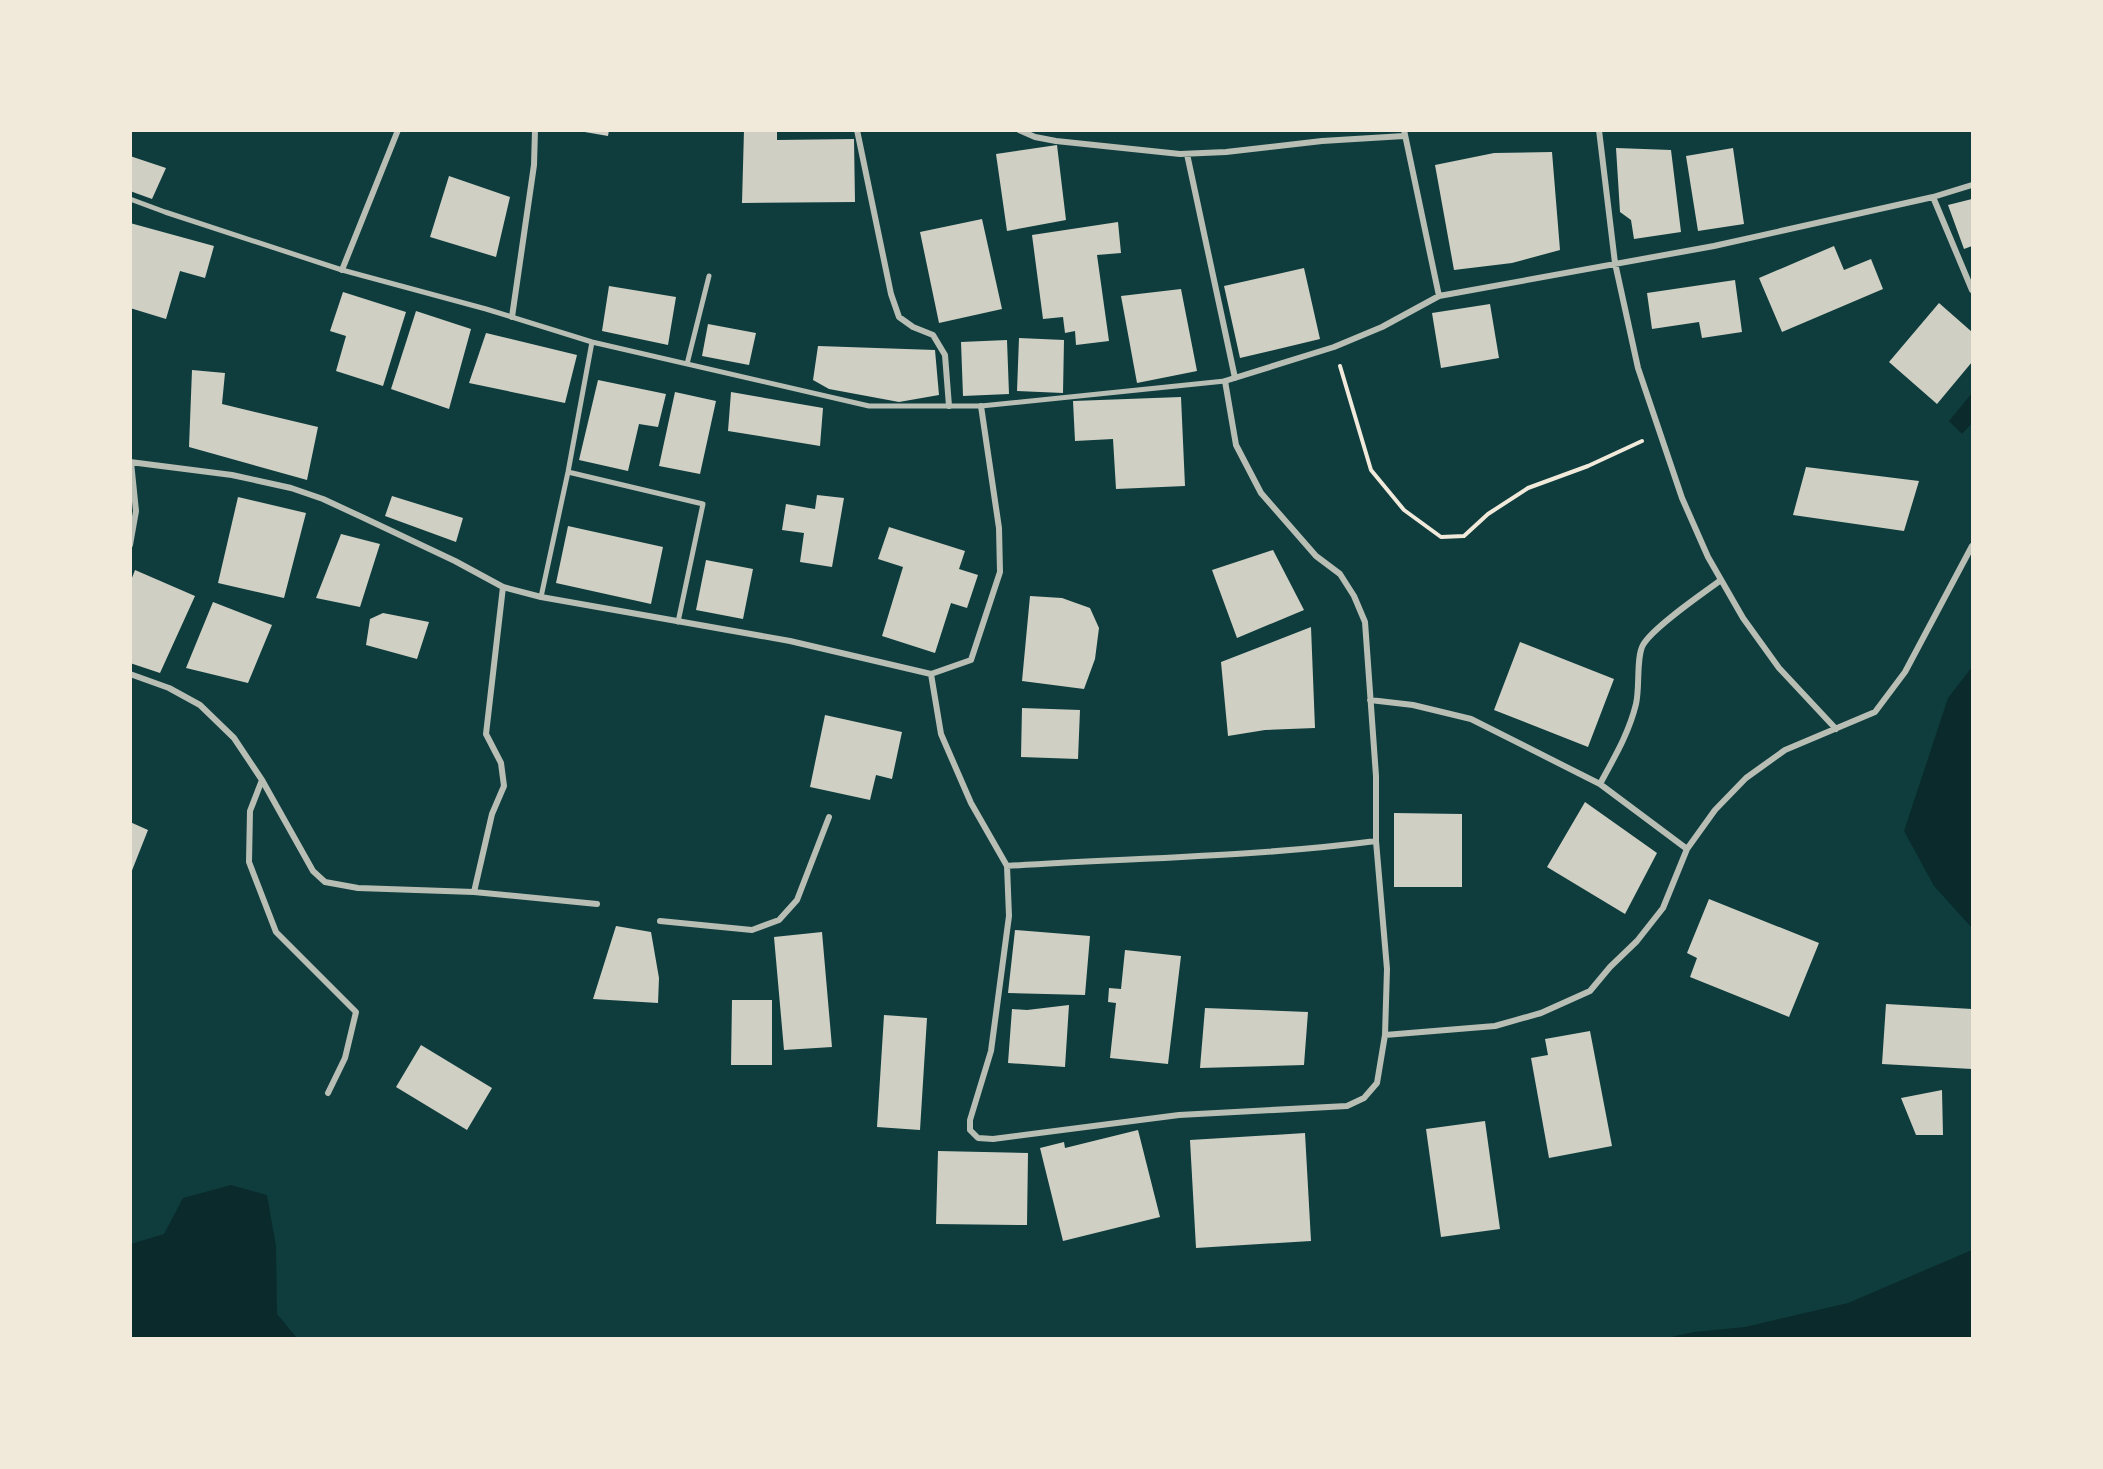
<svg xmlns="http://www.w3.org/2000/svg" width="2103" height="1469" font-family="'Nunito Sans',sans-serif">
<style>
.water{fill:#0a2a2b}
.building{fill:#cfcfc3}
.lines{fill:none;stroke-linecap:round;stroke-linejoin:round}
.path{stroke:#f1e9da;stroke-width:4}
.pedestrian{stroke:#b8beb3;stroke-width:5}
.minor{stroke:#b8beb3;stroke-width:6}
</style>
<rect width="100%" height="100%" fill="#0f3d3e"/>
<path class="water" d="M1972,393V423L1962,434L1949,421Z
M1972,667V928L1934,886L1904,831L1948,698Z
M231,1185L267,1195L276,1246L277,1314L297,1338H131V1244L164,1234L183,1198Z
M1972,1250V1338H1666L1694,1332L1745,1327L1848,1303Z"/>
<path class="building" d="M573,130H609L608,136Z
M744,130H777V140L854,139L855,202L742,203Z
M1057,145L1066,220L1007,231L996,154Z
M1616,148L1671,150L1681,232L1634,239L1631,220L1620,212Z
M1733,148L1744,224L1698,231L1686,156Z
M1552,152L1560,250L1512,263L1454,270L1435,165L1494,153Z
M130,156L166,168L152,199L130,191Z
M449,176L510,197L496,257L430,237Z
M1972,199V246L1964,249L1948,205Z
M982,219L1002,309L939,323L920,232Z
M1118,222L1121,253L1097,255L1109,341L1076,345L1075,331L1065,333L1063,317L1043,319L1032,235Z
M130,223L214,246L205,278L180,271L166,319L130,308Z
M1834,246L1844,270L1871,259L1883,289L1782,332L1759,278Z
M1304,268L1320,339L1240,358L1224,286Z
M1735,280L1742,332L1702,338L1699,322L1652,329L1647,293Z
M609,286L676,297L668,345L602,331Z
M1181,289L1197,371L1137,383L1121,296Z
M343,292L406,312L383,386L336,371L346,336L330,331Z
M1939,303L1972,332V362L1937,404L1889,362Z
M1490,304L1499,358L1441,368L1432,313Z
M416,311L471,329L449,409L391,389Z
M708,324L756,333L749,365L702,356Z
M486,333L577,355L565,403L469,383Z
M1019,338L1064,340L1063,393L1017,391Z
M1007,340L1009,394L963,396L961,342Z
M818,346L935,350L939,395L899,402L829,389L813,380Z
M192,370L225,373L222,404L318,427L307,480L189,447Z
M598,380L666,394L658,427L639,424L628,471L579,460Z
M675,392L716,401L700,474L659,466Z
M731,392L823,408L820,446L728,431Z
M1181,397L1185,486L1116,489L1113,439L1075,441L1073,401Z
M1806,467L1919,481L1904,531L1793,515Z
M817,495L844,498L832,567L800,562L804,533L782,530L786,504L815,509Z
M392,496L463,518L456,542L385,516Z
M238,497L306,513L284,598L218,583Z
M568,526L663,547L651,604L556,583Z
M889,527L965,551L959,569L978,575L967,608L951,603L935,653L882,636L903,567L878,559Z
M341,534L380,544L360,607L316,598Z
M1273,550L1304,610L1237,638L1212,570Z
M706,560L753,569L743,619L696,610Z
M135,570L195,596L160,673L130,663V583Z
M1030,596L1062,598L1090,608L1099,628L1095,659L1084,689L1022,681Z
M213,602L272,625L248,683L186,668Z
M383,613L429,622L417,659L366,645L370,619Z
M1311,627L1315,728L1265,730L1228,736L1221,662Z
M1520,642L1614,679L1588,747L1494,710Z
M1022,708L1080,710L1078,759L1021,757Z
M825,715L902,732L892,779L876,775L870,800L810,787Z
M1585,802L1657,853L1625,914L1547,867Z
M1394,813L1462,814V887H1394Z
M130,822L148,830L131,873H130Z
M1709,899L1819,943L1789,1017L1690,977L1697,958L1687,953Z
M616,926L651,932L659,978L658,1003L593,999Z
M1015,930L1090,936L1085,995L1008,993Z
M822,932L832,1047L784,1050L774,937Z
M1125,950L1181,956L1168,1064L1110,1058L1116,1003L1108,1002L1109,988L1121,989Z
M732,1000H772V1065H731Z
M1886,1004L1972,1009V1069L1882,1064Z
M1069,1005L1065,1067L1008,1063L1012,1009L1027,1010Z
M1205,1008L1308,1012L1304,1065L1200,1068Z
M884,1015L927,1018L920,1130L877,1127Z
M1590,1031L1612,1146L1549,1158L1531,1058L1548,1055L1545,1039Z
M421,1045L492,1088L467,1130L396,1087Z
M1942,1090L1943,1135H1916L1901,1098Z
M1485,1121L1500,1229L1441,1237L1426,1129Z
M1138,1130L1160,1217L1063,1241L1040,1148L1064,1142L1065,1148Z
M1305,1133L1311,1241L1196,1248L1190,1140Z
M938,1151L1028,1153L1027,1225L936,1224Z"/>
<g class="lines">
<path class="path" d="M1340,366L1371,470L1404,510L1441,537L1464,536L1488,514L1528,488L1588,466L1642,441"/>
<path class="pedestrian" d="M130,199L165,212L342,270L486,309L592,342L869,406H981L1225,381
M687,364L709,276
M568,472L703,504L678,622
M541,597L568,472L592,342"/>
<path class="minor" d="M857,130L891,294L899,317L913,327L933,335L945,355L949,406
M1019,130L1035,137L1056,141L1180,154L1226,152L1322,141L1404,136
M1404,130L1439,296
M1599,130L1615,263L1638,368L1682,498L1708,557L1743,618L1779,668L1836,729
M1187,154L1235,378
M1933,197L1972,290
M342,270L398,130
M512,317L534,165L535,130
M981,406L999,528L1000,572L971,660L931,674L941,734L971,803L1007,866L1009,916L991,1051L970,1120V1130L978,1138L993,1139L1179,1115L1347,1106L1364,1098L1377,1083L1385,1035L1387,969L1376,841V776L1365,622L1354,596L1340,574L1316,556L1261,493L1236,445L1225,381L1334,347L1382,327L1439,296L1714,246L1933,197L1972,185
M130,462L232,475L291,488L323,499L364,518L455,561L503,587L541,597L790,641L931,674
M130,545L136,511L131,462
M130,674L169,688L200,705L234,738L262,780L313,871L325,882L358,888L474,892L597,904
M1370,700L1413,705L1471,719L1600,784L1687,849
M262,780L250,811L249,862L276,932L356,1012L345,1058L328,1093
M1600,784C1614,758 1629,733 1636,704C1640,688 1636,657 1643,645C1652,628 1703,593 1721,580
M1007,866C1130,858 1254,857 1376,841
M474,892L492,814L504,786L501,763L486,734L503,587
M660,921L752,930L779,920L797,900L829,817
M1385,1035L1495,1026L1541,1013L1590,991L1610,967L1637,941L1663,908L1687,849L1715,810L1746,778L1785,750L1875,712L1905,672L1972,546"/>
</g>
<rect width="2103" height="1469" fill="none" stroke="#f1e9da" stroke-width="264"/>
</svg>
